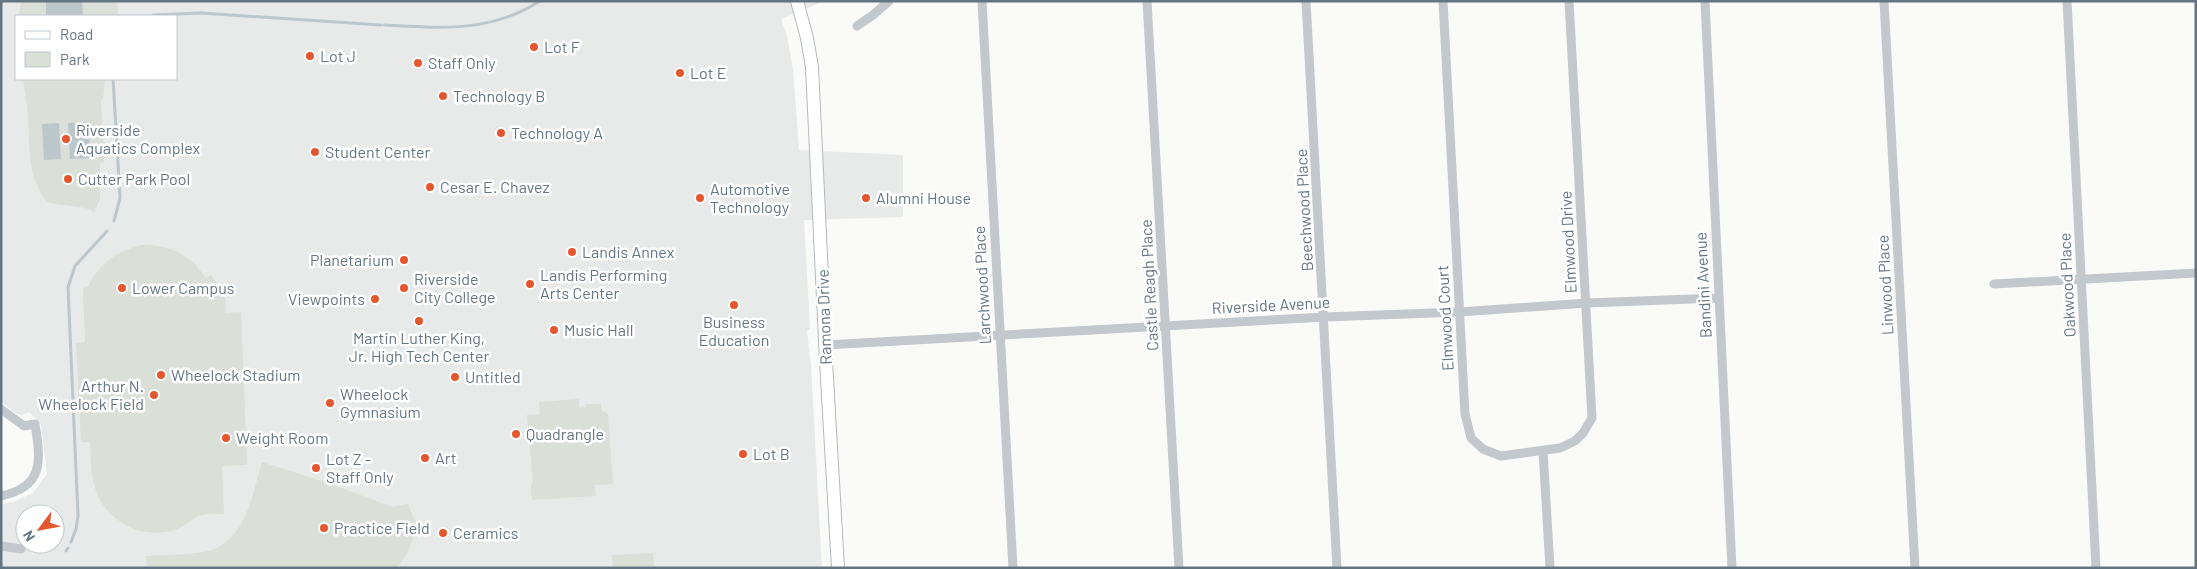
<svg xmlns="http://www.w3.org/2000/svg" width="2197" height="569" font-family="Barlow,sans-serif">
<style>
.built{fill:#e8e9e9;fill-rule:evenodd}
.green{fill:#dadfd7}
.water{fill:#bbc7cb}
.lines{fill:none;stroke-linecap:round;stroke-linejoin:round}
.stream{stroke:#bbc7cb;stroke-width:3}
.secondary-casing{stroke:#b3babf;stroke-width:14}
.street{stroke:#c3c8cc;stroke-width:9}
.secondary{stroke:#fff;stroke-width:12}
.poi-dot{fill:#e4572e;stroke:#fff;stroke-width:2}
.labels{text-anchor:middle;stroke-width:5;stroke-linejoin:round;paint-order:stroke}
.poi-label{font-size:16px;fill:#657683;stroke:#fff;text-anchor:start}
.street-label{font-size:16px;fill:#657683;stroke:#fff}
</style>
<rect width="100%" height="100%" fill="#fafaf8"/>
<path class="built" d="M1,1H825L781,19L787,36L793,69L799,150L903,155V217L804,220L810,329L807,331L811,365L822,568H1V504L13,502L33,493L47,474L41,425L29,412L22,415L15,413L1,401ZM16,16H176V79H16ZM25,514H55V544H25Z"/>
<path class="green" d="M22,1H117L118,16H18Z
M23,79H105L103,99L101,100L104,162L100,163V199L94,212C82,204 62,207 47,202C27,176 30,148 28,117C27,104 25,91 23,79Z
M142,245C170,244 190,255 206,278L211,275L225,298L226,313L241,312L247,465L222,466L224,514C218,514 207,513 201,515C191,519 184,528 171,531C137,539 102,518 94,484C90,470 91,456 90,442H81L76,343L85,342L83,288L88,287C99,263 117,251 142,245Z
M579,399V408L585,407V404H601V410L608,414L613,484L595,485L596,496L532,500L531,484L533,483L527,415L540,414L539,402Z
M262,462L331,484L392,507L408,504L417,527L407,554L397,568H147L146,556C165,555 185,555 204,552C245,544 252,496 262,462Z
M653,553L654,568H613L612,555Z"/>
<path class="water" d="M46,1H82L83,16H46Z
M89,122L90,158L70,159L68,123Z
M59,123L61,159L44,160L42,124Z"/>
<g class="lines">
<path class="stream" d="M153,15L201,13L381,25
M384,25C441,28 490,33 540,1
M113,79L120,198L114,221
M71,542L76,529L78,516L68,287L75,266L107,231
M66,551L68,548"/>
<g class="secondary-casing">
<path id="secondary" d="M797,1L807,38L812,67L826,361L838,568"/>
</g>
<path class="street" d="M982,1L1013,568
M1147,1L1179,568
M1306,1L1337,568
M1443,1L1465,414L1471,438L1483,449L1501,456L1560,448L1575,441L1583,433L1592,418L1569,1
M1705,1L1732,568
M1884,1L1915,568
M2067,1L2096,568
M857,26L873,15L889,1
M1994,284L2196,273
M825,345L1325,317L1460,312L1587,303L1718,298
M1,409L24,426L35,424C41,461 44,487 1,496
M1543,451L1550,568
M1,546L21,549"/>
<use href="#secondary" class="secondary"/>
</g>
<g class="poi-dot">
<circle cx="534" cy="47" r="5"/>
<circle cx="310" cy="56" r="5"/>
<circle cx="418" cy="63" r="5"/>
<circle cx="680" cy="73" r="5"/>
<circle cx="443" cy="96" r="5"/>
<circle cx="501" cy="133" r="5"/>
<circle cx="66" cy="139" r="5"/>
<circle cx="315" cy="152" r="5"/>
<circle cx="68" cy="179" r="5"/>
<circle cx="430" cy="187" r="5"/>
<circle cx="700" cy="198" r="5"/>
<circle cx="866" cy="198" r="5"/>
<circle cx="572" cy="252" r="5"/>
<circle cx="404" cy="260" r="5"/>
<circle cx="530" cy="284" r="5"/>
<circle cx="122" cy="288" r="5"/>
<circle cx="404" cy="288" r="5"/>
<circle cx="375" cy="299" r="5"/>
<circle cx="734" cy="305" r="5"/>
<circle cx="419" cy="321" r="5"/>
<circle cx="554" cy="330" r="5"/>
<circle cx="161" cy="375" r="5"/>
<circle cx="455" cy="377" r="5"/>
<circle cx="154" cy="395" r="5"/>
<circle cx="330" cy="403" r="5"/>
<circle cx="516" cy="434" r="5"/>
<circle cx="226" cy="438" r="5"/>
<circle cx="743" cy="454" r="5"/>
<circle cx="425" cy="458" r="5"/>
<circle cx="316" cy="468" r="5"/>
<circle cx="324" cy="528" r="5"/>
<circle cx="443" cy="533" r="5"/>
</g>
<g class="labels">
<g class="poi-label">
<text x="544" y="53">Lot F</text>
<text x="320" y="62">Lot J</text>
<text x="428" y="69">Staff Only</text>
<text x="690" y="79">Lot E</text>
<text x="453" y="102">Technology B</text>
<text x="76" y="136">Riverside<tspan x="76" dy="18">Aquatics Complex</tspan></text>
<text x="511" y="139">Technology A</text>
<text x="325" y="158">Student Center</text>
<text x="78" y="185">Cutter Park Pool</text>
<text x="440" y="193">Cesar E. Chavez</text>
<text x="710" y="195">Automotive<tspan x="710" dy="18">Technology</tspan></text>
<text x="876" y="204">Alumni House</text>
<text x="582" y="258">Landis Annex</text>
<text x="394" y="266" text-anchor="end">Planetarium</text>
<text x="540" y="281">Landis Performing<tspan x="540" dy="18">Arts Center</tspan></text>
<text x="414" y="285">Riverside<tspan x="414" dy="18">City College</tspan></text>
<text x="132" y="294">Lower Campus</text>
<text x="365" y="305" text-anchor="end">Viewpoints</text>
<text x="734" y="328" text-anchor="middle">Business<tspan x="734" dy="18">Education</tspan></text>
<text x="564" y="336">Music Hall</text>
<text x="419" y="344" text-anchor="middle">Martin Luther King,<tspan x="419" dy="18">Jr. High Tech Center</tspan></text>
<text x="171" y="381">Wheelock Stadium</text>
<text x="465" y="383">Untitled</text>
<text x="144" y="392" text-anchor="end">Arthur N.<tspan x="144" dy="18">Wheelock Field</tspan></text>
<text x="340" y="400">Wheelock<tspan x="340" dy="18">Gymnasium</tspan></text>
<text x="526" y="440">Quadrangle</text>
<text x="236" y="444">Weight Room</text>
<text x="753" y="460">Lot B</text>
<text x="435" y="464">Art</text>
<text x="326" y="465">Lot Z -<tspan x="326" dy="18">Staff Only</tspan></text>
<text x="334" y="534">Practice Field</text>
<text x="453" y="539">Ceramics</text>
</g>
<g class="street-label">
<text transform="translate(1304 210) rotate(-93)" y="6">Beechwood Place</text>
<text transform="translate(1568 242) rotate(-93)" y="6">Elmwood Drive</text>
<text transform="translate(982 285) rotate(-93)" y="6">Larchwood Place</text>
<text transform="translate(1149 285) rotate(-93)" y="6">Castle Reagh Place</text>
<text transform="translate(1703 285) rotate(-93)" y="6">Bandini Avenue</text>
<text transform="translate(1885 285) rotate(-93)" y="6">Linwood Place</text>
<text transform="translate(2067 285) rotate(-93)" y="6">Oakwood Place</text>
<text transform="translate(1271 305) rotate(-3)" y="6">Riverside Avenue</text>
<text transform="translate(824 317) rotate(-92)" y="6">Ramona Drive</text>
<text transform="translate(1445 318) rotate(-93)" y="6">Elmwood Court</text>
</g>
</g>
<rect width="2197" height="569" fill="none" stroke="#657683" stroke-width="5"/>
<rect x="15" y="15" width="162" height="65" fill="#ffffff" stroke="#c1c8cd"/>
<rect x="25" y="31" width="25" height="8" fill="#ffffff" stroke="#c1c8cd"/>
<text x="60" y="40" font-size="15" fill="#657683">Road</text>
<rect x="25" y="52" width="25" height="15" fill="#dadfd7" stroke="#c1c8cd"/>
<text x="60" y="65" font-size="15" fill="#657683">Park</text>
<g transform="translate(40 529) rotate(238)"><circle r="24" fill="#ffffff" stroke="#c1c8cd"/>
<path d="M0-4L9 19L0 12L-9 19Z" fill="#e4572e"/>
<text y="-8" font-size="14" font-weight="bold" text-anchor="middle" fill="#657683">N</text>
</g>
</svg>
